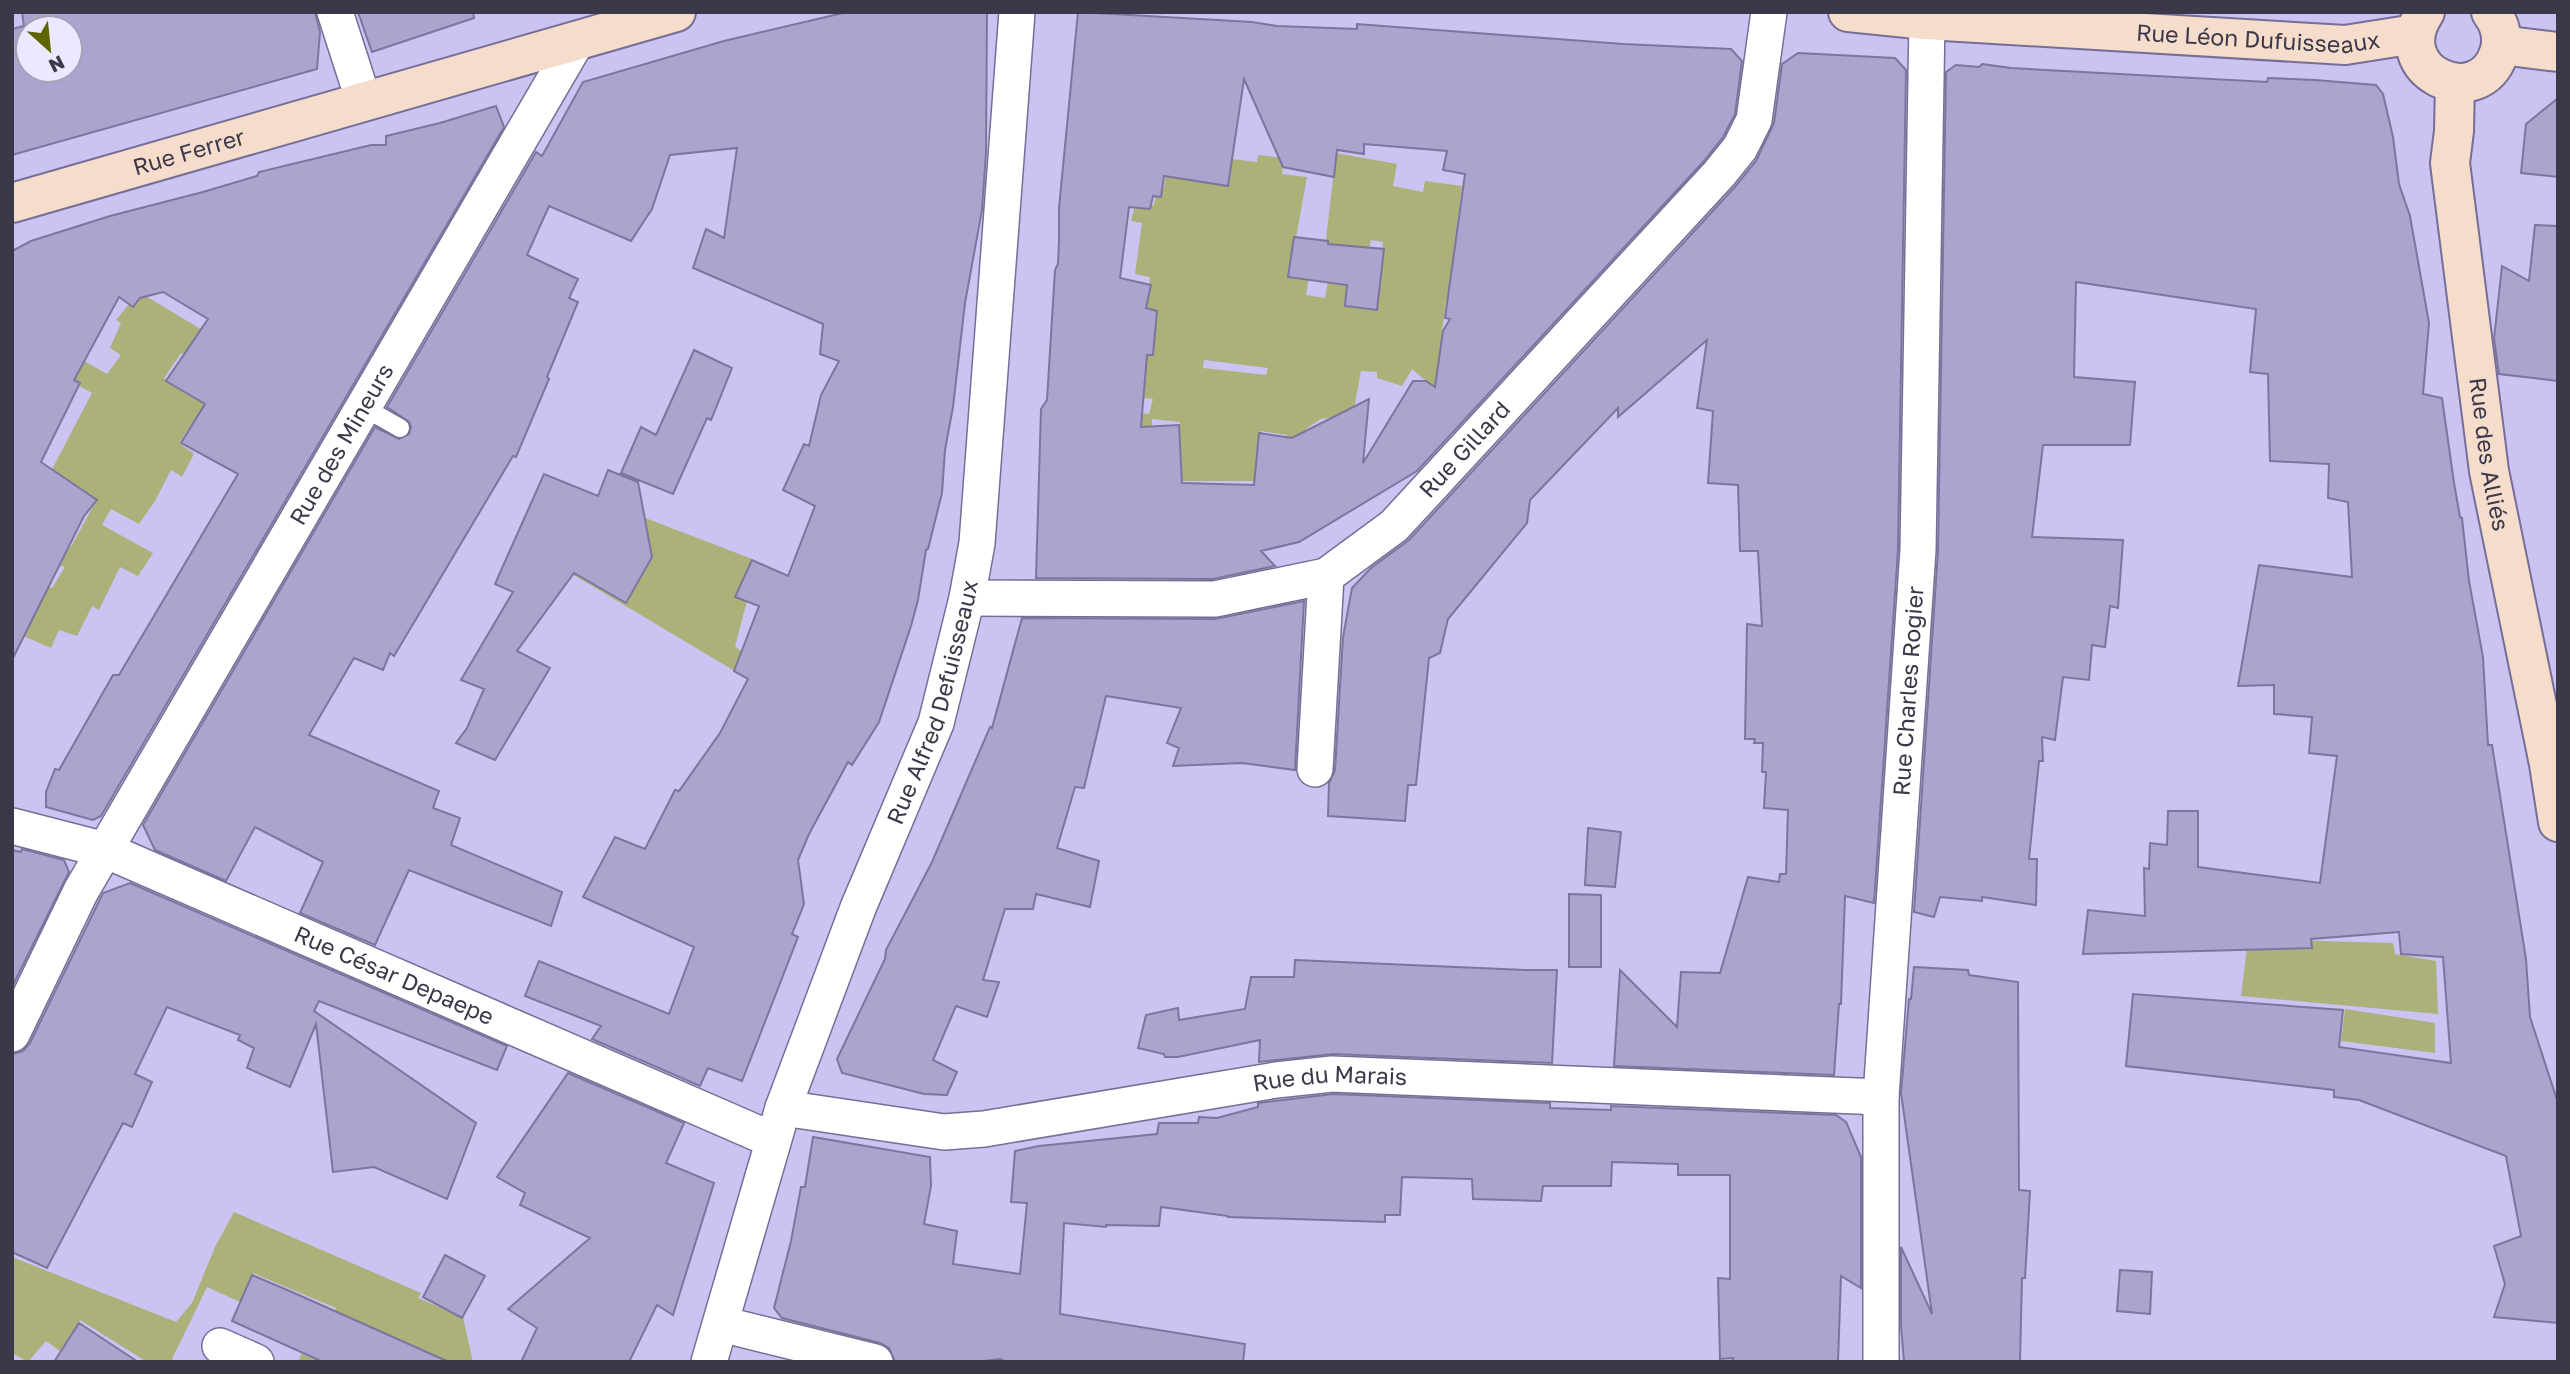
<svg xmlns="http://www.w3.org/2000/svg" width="2570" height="1374" font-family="'Golos Text',sans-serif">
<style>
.green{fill:#acb17a;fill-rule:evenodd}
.building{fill:#aba4cf;stroke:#7d759e;stroke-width:2;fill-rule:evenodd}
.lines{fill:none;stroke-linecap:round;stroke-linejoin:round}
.service-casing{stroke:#756e96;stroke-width:21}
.minor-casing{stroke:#756e96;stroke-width:38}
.secondary-casing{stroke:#756e96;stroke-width:42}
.service{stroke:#fff;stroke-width:18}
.minor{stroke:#fff;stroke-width:35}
.secondary{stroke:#f6dccb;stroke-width:38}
.labels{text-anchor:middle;stroke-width:7;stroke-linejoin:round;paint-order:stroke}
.street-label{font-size:23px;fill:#3b384a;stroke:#ebe8ff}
</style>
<rect width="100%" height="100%" fill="#cbc3f1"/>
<path class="green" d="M1563,137L1609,142L1597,202L1581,213L1563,204L1544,225L1575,242L1546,275L1533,262L1512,279L1500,271L1492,280L1501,286L1469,320L1446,299L1441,340L1462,356L1433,387L1412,369L1402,386L1377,378V372L1361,371L1353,414L1321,419L1307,428L1302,449L1310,462L1298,469L1291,455L1285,458L1287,435L1260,431L1254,481H1177L1174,566L1129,564L1133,515L1124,514L1123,487L1131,489V456L1118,453L1121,431L1110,429L1111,410L1149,414L1153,399L1137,397L1140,352L1151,350L1153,335L1125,327V313L1145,316L1150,277L1135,274L1142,223L1131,221L1135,205H1154L1157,187L1164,188L1168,161L1210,166L1208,180L1225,183L1231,159L1257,162L1258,155L1284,158L1282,174L1307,177L1290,271L1309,277L1306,295L1325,298L1328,282L1321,280L1322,274L1336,153L1397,164L1393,186L1423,192L1425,181L1462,186L1453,254L1533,262L1544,225ZM1371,240L1383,242L1373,308L1349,305L1361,248H1369ZM1204,360L1268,368L1266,375L1203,368ZM1152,419L1180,422L1178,458L1151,456Z
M139,292L229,346L224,383L181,353L164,378L186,393L214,398L203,417L198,414L179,443L194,454L182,477L171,470L155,501L139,524L111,509L102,525L153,553L138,576L120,567L99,610L92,606L77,636L59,630L51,648L12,631L39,583L52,588L65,567L54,564L72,545L96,501L50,473L92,393L50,369L63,349L107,374L121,355L110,348L121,323L116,320Z
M596,499L752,559L735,596L747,601L735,646L745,655L753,682L557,565Z
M2248,939L2393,943L2395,954L2436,961L2438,1014L2241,996Z
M2345,1009L2435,1023V1053L2341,1041Z
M234,1212L421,1293L418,1298L463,1317L473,1362H423L427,1351L348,1318L327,1362H302L299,1360L301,1354L315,1359L336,1308L253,1273L240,1302L207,1287L172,1359L176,1362H147L80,1320L60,1351L46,1341L28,1362L12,1353V1257L176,1322L192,1303L215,1247Z"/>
<path class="building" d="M22,12H315L320,32L317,69L12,155V29L24,26ZM28,28H70V70H28Z
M358,12H473L474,18L372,52Z
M847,12H987L986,152L982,210L965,303L953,407L945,450L942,493L928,549L926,550L918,600L911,626L879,722L852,765L848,762L809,834L798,860L804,904L792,934L798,937L742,1081L708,1068L700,1086L592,1039L601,1026L525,996L539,961L669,1014L694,947L583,897L615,837L645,849L675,790L679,791L720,733L748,679L734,671L759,606L735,597L752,560L788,576L815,506L783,490L804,444L809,446L821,395L839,361L820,354L823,324L693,268L706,229L724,238L737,148L670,155L652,209L631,241L549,206L527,255L578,279L569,298L578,302L547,377L549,379L516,457L513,456L394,656L390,653L383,670L354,658L309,735L439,791L433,808L460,818L451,845L562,892L551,926L409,870L375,945L300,913L323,862L255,827L226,881L155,850L143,825L375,427L399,439L409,434L411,427L409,422L387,407L536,152L542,156L583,82L724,41Z
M1078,12L1252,22L1277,26L1357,29V24L1623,44L1731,49L1742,61L1735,114L1723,137L1704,161L1417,471L1299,542L1261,551L1275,566L1213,579L1036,578L1041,409L1047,400L1055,270L1058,264L1059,241V208ZM1244,79L1283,167L1334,177L1337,150L1364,154V144L1447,151L1443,170L1465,174L1445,318L1450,319L1443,331L1435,387L1426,381H1413L1363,463L1369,399L1292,438L1259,433L1254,485L1182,483L1179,425L1141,427L1147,355H1153L1157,311L1146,308L1151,285L1120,278L1129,207L1150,209L1153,196L1161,197L1164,176L1228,186Z
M1798,53L1895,58L1906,70L1898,549L1874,903L1845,896L1841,1004H1839L1834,1075L1614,1066L1620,970L1677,1027L1681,972L1720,973L1748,877L1779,882L1780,874H1786L1788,810L1764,808L1766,772H1762L1763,743H1754L1755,739H1745L1747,624L1762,626L1758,551H1740L1738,485L1708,483L1713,411L1697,408L1707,340L1618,417V408L1530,500L1527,523L1448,619L1440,653L1429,658L1416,785H1408L1405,821L1328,816L1329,783L1335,770L1343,637L1352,588L1371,568L1409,540L1734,188L1756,161L1774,123L1782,64Z
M1982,64L2011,68L2267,82L2268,78L2315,80L2376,85L2383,94L2393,137L2399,184L2410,216L2429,323L2423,394L2442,398L2454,483L2460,517L2462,518L2469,581L2483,657L2488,745H2492L2526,959L2530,1017L2558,1103V1323L2494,1317L2505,1284L2494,1246L2521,1236L2506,1156L2359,1100L2334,1097V1090L2126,1066L2133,994L2343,1010L2339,1047L2451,1063L2443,957L2401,954L2399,932L2311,939L2312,948L2083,954L2088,910L2145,916L2144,868L2149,869L2150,843L2167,845L2168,811H2198V867L2320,883L2337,756L2309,753L2312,717L2274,714V685L2238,686L2259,565L2352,577L2348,502L2328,498L2329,464L2270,461L2268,374L2250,372L2256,309L2076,282L2074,377L2135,382L2130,445H2043L2032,537L2123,540L2118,608L2110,606L2105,647L2092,645L2089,680L2063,677L2055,740L2042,737L2043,761H2039L2029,859H2037L2036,905L1982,897V901L1940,897L1934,917L1914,912L1938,550L1946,72L1956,65L1979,67Z
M2558,98V177L2521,173L2526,124Z
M496,106L504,127L101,816L93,820L46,807V792L55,769L59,770L113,675H119L238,474L181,443L205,404L166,381L208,319L163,292L140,298L133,307L119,297L74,380L80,383L41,462L97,500L84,516L12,660V251L31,241L110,216L203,192L257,176L259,172L371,145H386V136L440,123Z
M2535,225L2558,226V381L2499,374L2494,339L2502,266L2529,281Z
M1294,237L1328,241V244L1384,249L1377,310L1345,306L1347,285L1288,277Z
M694,350L732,368L711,420L707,418L673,494L621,473L641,427L656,435Z
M608,470L638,482L652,557L626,603L574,573L517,651L550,668L495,760L456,743L467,728L484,689L461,680L513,592L495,584L544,474L598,496Z
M1304,601L1295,770L1242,763L1173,766L1179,748L1167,743L1181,708L1106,696L1084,788L1075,787L1057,848L1099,861L1090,907L1036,894L1033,909H1005L983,980L999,982L987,1017L956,1006L933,1060L957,1072L947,1095L924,1094L842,1073L837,1059L885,959L886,950L932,862L990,727L992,728L1022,618L1215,619Z
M1588,828L1621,832L1615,887L1585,885Z
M22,849L64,860L69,872L12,987V850L21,852Z
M130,883L507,1046L497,1070L319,1001L314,1011L476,1123L447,1199L374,1167L333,1172L316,1024L290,1087L247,1068L254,1048L238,1040L240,1035L167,1007L135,1074L152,1082L132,1127L123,1123L47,1268L12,1252V1054L23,1051L30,1043L103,893Z
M1569,894L1601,895V967H1569Z
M1295,960L1525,970H1557L1552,1063L1333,1054L1259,1062L1260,1040L1178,1057H1165L1164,1054L1138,1048L1146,1015L1178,1008L1179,1020L1245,1009L1251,977H1294Z
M1914,967L1968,970L1969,975L2018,982L2019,1190L2030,1191L2025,1278H2022L2020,1362H1904L1901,1326V1247L1932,1314L1901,1093L1909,999H1911Z
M568,1073L684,1123L666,1163L714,1183L673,1315L657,1305L629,1362H521L537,1328L508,1309L590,1238L520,1205L525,1193L497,1177Z
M1333,1094L1550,1103V1108L1611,1110V1106L1836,1115L1846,1122L1861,1157V1288L1841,1276L1838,1362H1733V1358L1720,1359L1718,1278L1730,1279V1175H1678V1164L1612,1162L1611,1186H1543L1541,1201L1473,1199L1472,1179L1402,1177L1400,1215H1385V1222L1228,1217V1216L1161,1207L1159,1226L1106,1225V1227L1064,1223L1060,1314L1245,1344L1243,1362H1007L1000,1359L976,1362H895L889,1348L880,1343L782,1318L774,1308L791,1241L801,1187H805L813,1137L930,1157L931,1186L924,1224L957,1231L953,1264L1020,1274L1027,1203L1011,1202L1015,1151L1039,1146L1157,1134L1159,1123H1198L1199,1117L1217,1118L1258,1107V1103Z
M445,1255L485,1276L462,1318L423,1297Z
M2120,1270L2152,1272L2150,1314L2117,1311Z
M252,1275L292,1292L449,1362H323L232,1321Z
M79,1323L138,1362H54Z"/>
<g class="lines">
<g class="service-casing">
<path id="service" d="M363,407L400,428"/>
</g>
<g class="minor-casing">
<g id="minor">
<path d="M335,12L364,102"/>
<path id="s1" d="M967,598L1215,599L1326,576L1394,526L1719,174L1740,148L1754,120L1769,12"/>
<path d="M1315,769L1326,576"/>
<path id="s2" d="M12,826L105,850L773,1140"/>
<path id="s3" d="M12,1034L81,891L577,41"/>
<path id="s4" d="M783,1108L944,1132L984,1129L1276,1080L1332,1074L1881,1097"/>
<path d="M721,1324L875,1362"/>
<path d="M220,1346L256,1362"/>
<path id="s5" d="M709,1362L783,1108L858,908L936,723L967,598L977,543L1017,12"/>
<path id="s6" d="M1881,1362V1097L1918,550L1927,20"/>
</g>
</g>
<g class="secondary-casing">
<g id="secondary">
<path id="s7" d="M1848,12L1927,20L2345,45L2415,34"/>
<path d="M2425,12C2385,72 2479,114 2499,53C2504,38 2500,24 2491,12"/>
<path d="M2501,45L2558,52"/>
<path id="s8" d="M2455,83L2454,131L2450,163L2489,471L2549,764L2558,822"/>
<path id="s9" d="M12,203L676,12"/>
</g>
</g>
<use href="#service" class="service"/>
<use href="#minor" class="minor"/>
<use href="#secondary" class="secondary"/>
</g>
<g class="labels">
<g class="street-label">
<text dy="8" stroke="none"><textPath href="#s7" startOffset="411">Rue Léon Dufuisseaux</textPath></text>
<text dy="8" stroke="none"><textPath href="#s9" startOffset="184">Rue Ferrer</textPath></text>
<text dy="8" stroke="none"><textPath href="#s3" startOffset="676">Rue des Mineurs</textPath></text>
<text dy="8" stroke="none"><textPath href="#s1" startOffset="550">Rue Gillard</textPath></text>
<text dy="8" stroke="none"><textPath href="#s8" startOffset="374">Rue des Alliés</textPath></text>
<text dy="8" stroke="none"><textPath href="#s6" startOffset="672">Rue Charles Rogier</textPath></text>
<text dy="8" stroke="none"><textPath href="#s5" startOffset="698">Rue Alfred Defuisseaux</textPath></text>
<text dy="8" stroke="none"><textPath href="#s2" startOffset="411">Rue César Depaepe</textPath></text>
<text dy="8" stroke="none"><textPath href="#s4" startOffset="553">Rue du Marais</textPath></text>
</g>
</g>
<rect width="2570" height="1374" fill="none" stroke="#3b384a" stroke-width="28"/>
<g transform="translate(49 49) rotate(153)"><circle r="33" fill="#ebe8ff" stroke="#a5a2b7" stroke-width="2"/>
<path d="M0-5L12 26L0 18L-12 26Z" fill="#606500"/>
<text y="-10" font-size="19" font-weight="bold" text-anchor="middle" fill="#3b384a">N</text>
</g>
</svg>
